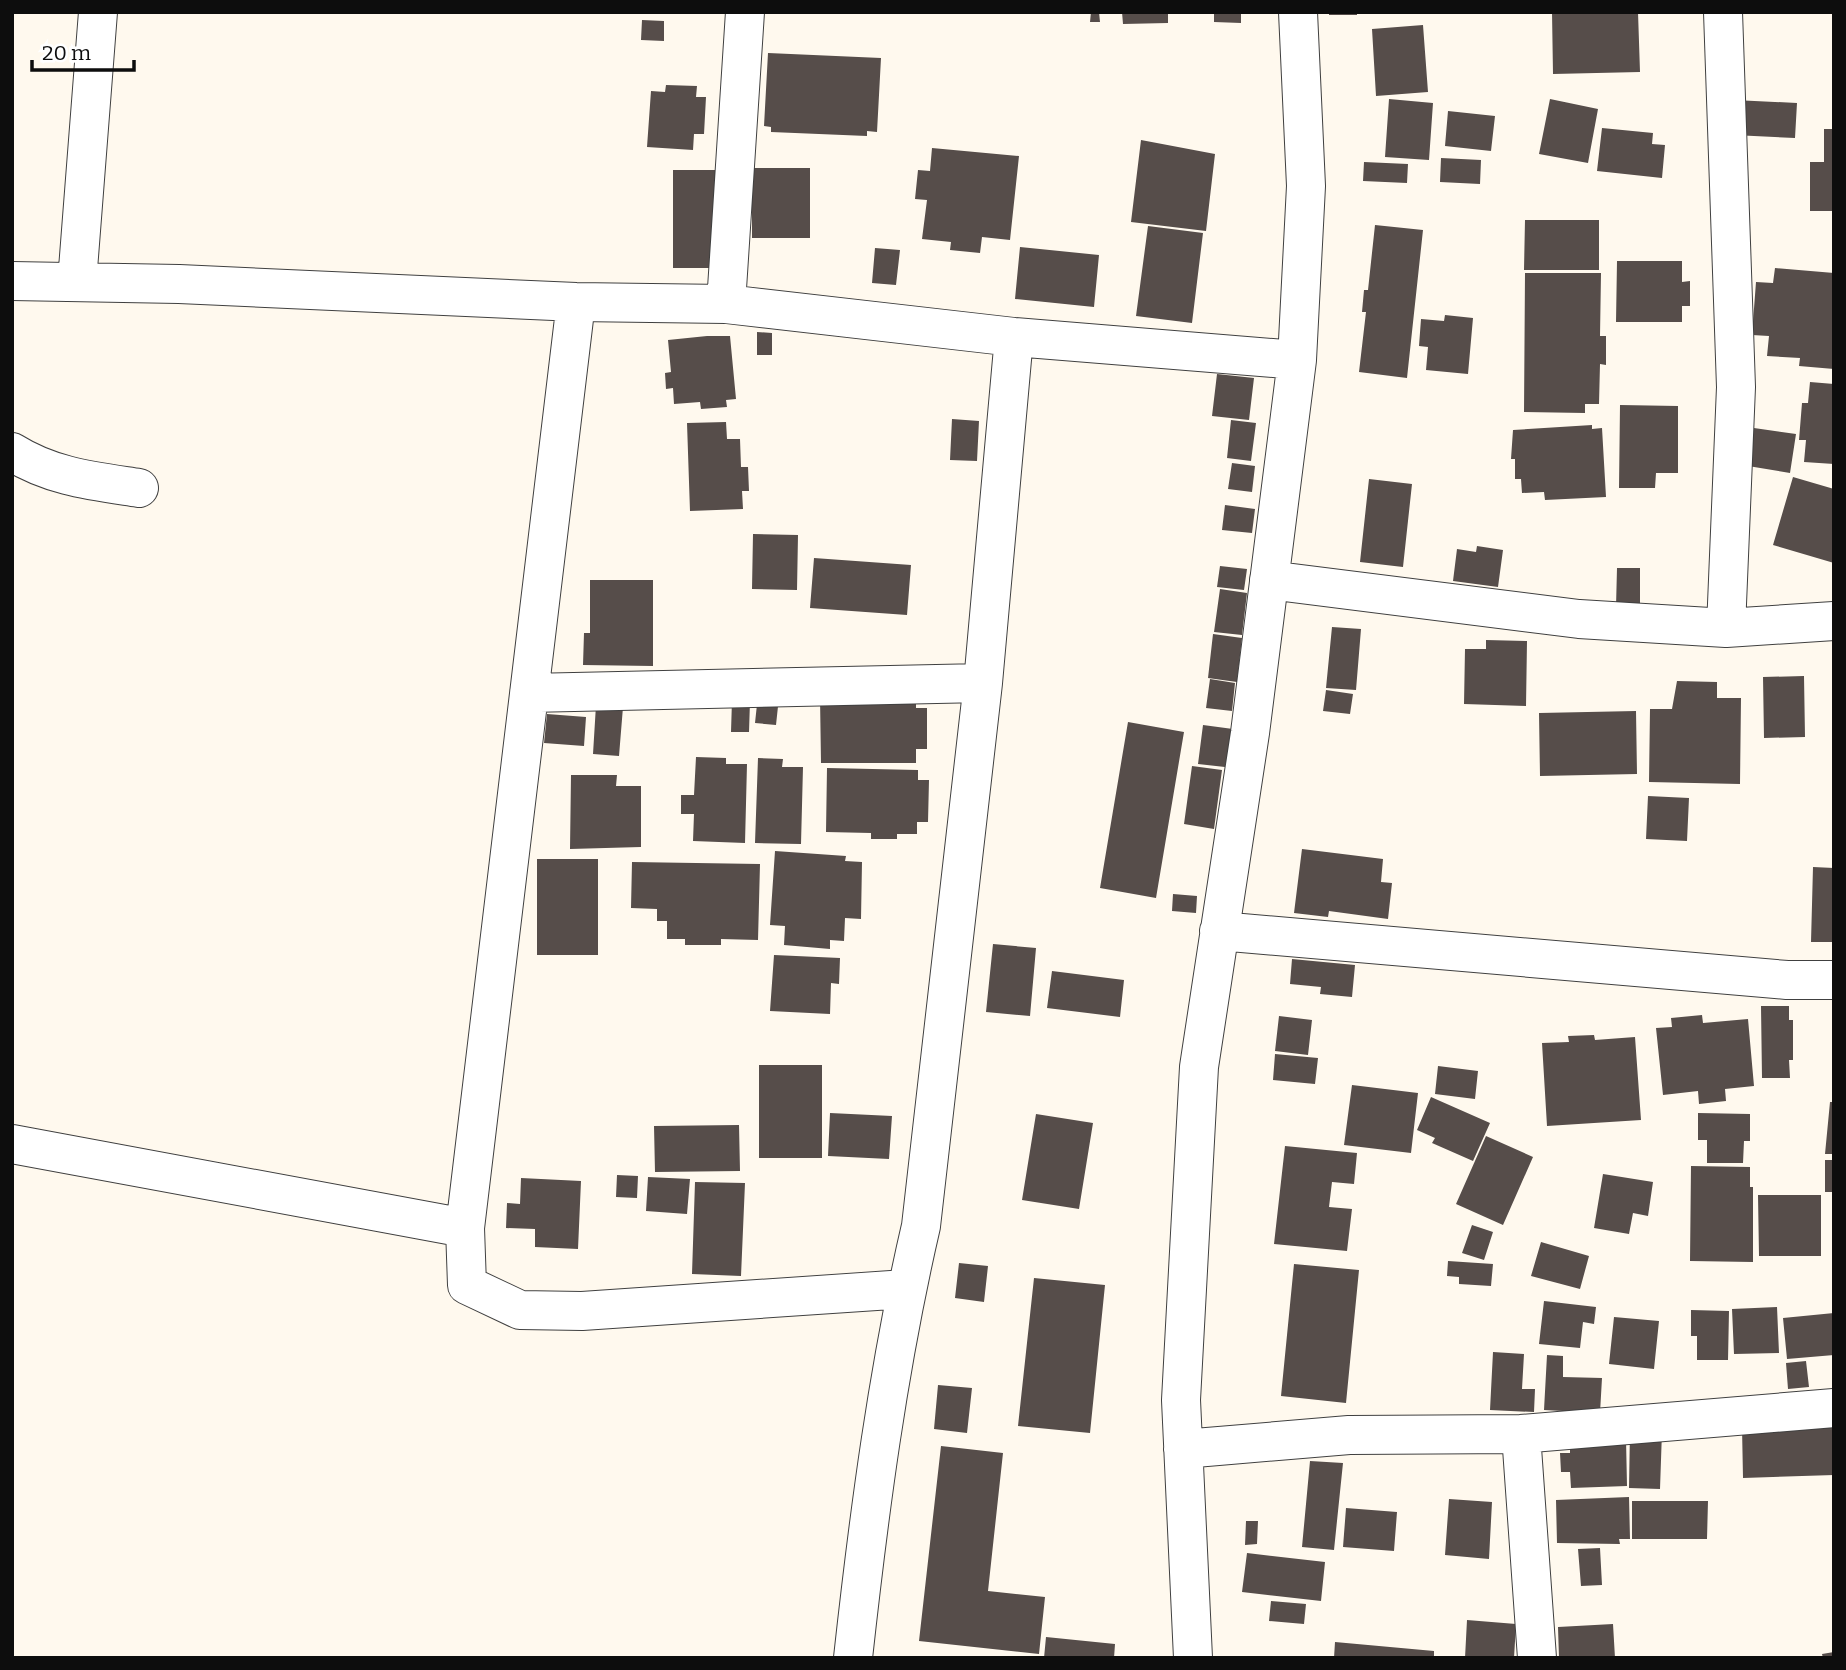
<svg xmlns="http://www.w3.org/2000/svg" width="1846" height="1670" font-family="Bitter,serif">
<style>
.building{fill:#564d4a}
.lines{fill:none;stroke-linecap:round;stroke-linejoin:round}
.minor-casing{stroke:#404040;stroke-width:40}
.minor{stroke:#fff;stroke-width:38}
</style>
<rect width="100%" height="100%" fill="#fff9ee"/>
<path class="building" d="M1091,12H1099L1100,22H1090Z
M1122,12H1168V23L1123,24Z
M1214,12H1241V23L1214,22Z
M1329,12H1357V15H1329Z
M1552,12H1638L1640,72L1553,74Z
M642,20L664,21V41L641,40Z
M1423,25L1428,92L1376,96L1372,29Z
M768,53L881,58L877,132L867,131V136L771,132V127L764,126Z
M666,85L697,86L696,97H706L704,134H694L693,150L647,147L651,91L665,92Z
M1389,99L1433,103L1429,160L1385,157Z
M1550,99L1598,109L1588,163L1539,154Z
M1734,100L1797,103L1795,138L1733,135Z
M1448,111L1495,116L1491,151L1445,146Z
M1602,128L1653,133L1652,144L1665,145L1662,178L1597,171Z
M1824,129H1834V211H1810V162H1824Z
M1141,140L1215,154L1206,231L1131,222Z
M932,148L1019,156L1010,240L982,237L980,253L950,250L951,242L922,239L927,200L915,199L918,170L930,171Z
M1441,158L1481,160L1480,184L1440,182Z
M1364,162L1408,164L1407,183L1363,181Z
M752,168H810V238H752Z
M673,170H720V268H673Z
M1525,220H1599V270H1524Z
M1375,225L1423,230L1407,378L1359,372L1366,312H1362L1364,290H1368Z
M1148,226L1203,233L1192,323L1136,316Z
M1020,247L1099,255L1094,307L1015,299Z
M875,248L900,250L896,285L872,283Z
M1617,261H1682V282L1690,281V306H1682V322H1616Z
M1775,268L1834,273V369L1799,366L1800,358L1767,356L1769,336L1752,335L1756,282L1773,283Z
M1525,273H1601L1600,336H1606V365L1600,364L1599,404H1585V413L1524,412Z
M1445,315L1473,318L1468,374L1426,370L1428,347L1419,346L1421,319L1444,321Z
M757,332L772,333V355H757Z
M707,336H730L736,399L726,400L727,407L701,409L700,402L674,404L673,388L666,389L665,373L671,372L668,340Z
M1217,374L1254,378L1249,420L1212,416Z
M1810,382L1834,384V464L1804,462L1806,440H1799L1802,403H1808Z
M1620,405L1678,406V473H1656L1655,488H1619Z
M952,419L979,421L977,461L950,460Z
M1231,420L1256,423L1251,461L1227,458Z
M726,422L727,439H740L741,467H748L749,491H742L743,509L690,511L687,423Z
M1592,425V429L1602,428L1606,497L1545,500L1544,492L1522,493L1521,479H1515V459H1511L1513,430Z
M1747,427L1796,434L1790,473L1742,465Z
M1232,463L1255,466L1252,492L1228,489Z
M1793,477L1834,489V563L1773,545Z
M1369,479L1412,484L1403,567L1360,562Z
M1225,505L1255,509L1252,533L1222,530Z
M753,534L798,535L797,590L752,589Z
M1477,546L1503,550L1498,587L1453,581L1457,549L1476,552Z
M814,558L911,565L907,615L810,608Z
M1220,566L1247,569L1244,590L1217,587Z
M1617,568H1640V608L1616,607Z
M590,580H653V666L583,665L584,633H590Z
M1220,589L1247,593L1242,635L1214,632Z
M1332,627L1361,629L1356,690L1326,688Z
M1213,634L1242,638L1237,682L1208,678Z
M1486,640L1527,641L1526,706L1464,704L1465,649H1486Z
M1804,676L1805,737L1764,738L1763,677Z
M1210,679L1235,683L1232,711L1206,708Z
M1677,681L1717,682V698H1741L1740,784L1649,782L1650,709H1672Z
M1326,690L1353,694L1350,714L1323,711Z
M758,695L779,697L776,725L755,723Z
M820,697H916V708H927V749H916V763H821Z
M732,700L750,701L749,732H731Z
M596,705L623,707L619,756L593,754Z
M1636,711L1637,774L1540,776L1539,713Z
M547,714L586,717L584,746L544,743Z
M1128,722L1184,732L1156,898L1100,888Z
M1203,725L1233,729L1225,767L1198,764Z
M696,757L726,758V764H747L745,843L693,841L694,814H681V795H694Z
M758,758L783,759L782,767H803L801,844L755,843Z
M1192,766L1222,770L1214,829L1184,824Z
M827,768L918,770V780H929L928,822H917V834H897V839H871V833L826,832Z
M571,775H617L616,786H641V847L570,849Z
M1648,796L1689,798L1687,841L1646,839Z
M1302,849L1383,859L1381,882L1392,883L1388,919L1329,911L1328,917L1294,913Z
M775,851L846,856L845,861L862,862L861,919L845,918L844,941L830,940V949L784,945L785,926L770,925Z
M537,859H598V955H537Z
M632,862L760,864L758,940L721,939V945H685V939H667V921H657V909L631,908Z
M1813,867L1834,868V942H1811Z
M1173,894L1197,896L1196,913L1172,911Z
M993,944L1036,948L1030,1016L986,1012Z
M774,955L840,958L839,984L831,983L830,1014L770,1011Z
M1292,959L1355,965L1352,997L1320,994L1321,987L1290,984Z
M1052,971L1124,980L1120,1017L1047,1008Z
M1761,1006H1789V1020H1793V1060H1789L1790,1078H1762Z
M1702,1015L1703,1023L1748,1019L1754,1086L1725,1089L1726,1101L1699,1104L1698,1091L1663,1095L1656,1028L1672,1027L1671,1018Z
M1279,1016L1312,1020L1308,1055L1275,1051Z
M1594,1035L1595,1040L1635,1037L1641,1120L1547,1126L1542,1043L1569,1042L1568,1036Z
M1275,1054L1318,1058L1315,1084L1273,1080Z
M759,1065H822V1158H759Z
M1438,1066L1478,1071L1475,1099L1435,1094Z
M1352,1085L1418,1093L1411,1153L1344,1145Z
M1431,1097L1490,1123L1473,1161L1432,1143L1435,1138L1417,1130Z
M1830,1102H1834V1154H1825Z
M830,1113L892,1116L889,1159L828,1156Z
M1698,1113L1750,1114V1141H1744L1743,1163H1707V1140H1698Z
M1036,1114L1093,1123L1079,1209L1022,1200Z
M739,1125L740,1171L655,1172L654,1126Z
M1486,1136L1533,1157L1503,1225L1456,1204Z
M1285,1146L1357,1153L1354,1184L1332,1182L1329,1207L1352,1209L1347,1251L1274,1244Z
M1825,1160H1834V1192H1825Z
M1691,1166L1750,1167V1187H1753V1262L1690,1261Z
M1603,1174L1653,1182L1648,1216L1633,1213L1629,1234L1594,1228Z
M617,1175L638,1176L637,1198L616,1197Z
M648,1177L690,1179L687,1214L646,1211Z
M521,1178L581,1181L578,1249L535,1247V1229L506,1228L507,1203L520,1204Z
M695,1182L745,1183L741,1276L692,1274Z
M1758,1195H1821V1256H1759Z
M1472,1225L1493,1232L1484,1260L1462,1253Z
M1541,1242L1589,1256L1580,1289L1531,1276Z
M1448,1261L1493,1264L1491,1286L1459,1284V1277L1447,1276Z
M959,1263L988,1266L984,1302L955,1298Z
M1294,1264L1359,1270L1346,1403L1281,1396Z
M1034,1278L1105,1285L1090,1433L1018,1426Z
M1544,1301L1596,1307L1594,1324L1583,1322L1580,1348L1539,1344Z
M1777,1307L1779,1353L1734,1354L1732,1309Z
M1691,1310L1729,1311L1728,1360H1697V1336H1691Z
M1834,1313V1355L1787,1359L1783,1318Z
M1614,1317L1659,1321L1654,1369L1609,1364Z
M1493,1352L1524,1354L1522,1389H1535L1534,1412L1490,1410Z
M1547,1355L1563,1356V1377L1602,1378L1600,1413L1544,1410Z
M1806,1361L1809,1387L1788,1389L1786,1363Z
M938,1385L972,1388L967,1433L934,1429Z
M1834,1424V1475L1743,1478L1742,1427Z
M1630,1430L1662,1431L1660,1489L1629,1488Z
M1626,1439L1627,1486L1571,1488L1570,1472H1561L1560,1453H1570V1441Z
M941,1446L1003,1453L988,1591L1045,1597L1039,1654L919,1641Z
M1310,1461L1343,1463L1334,1550L1302,1547Z
M1629,1497L1630,1539H1619L1620,1544L1557,1543L1556,1500Z
M1449,1499L1492,1502L1489,1559L1445,1555Z
M1632,1501H1708L1707,1539H1632Z
M1346,1508L1397,1512L1394,1551L1343,1547Z
M1246,1521H1258L1257,1544L1245,1545Z
M1600,1548L1602,1585L1581,1586L1578,1549Z
M1247,1553L1325,1562L1321,1601L1242,1592Z
M1271,1601L1306,1604L1304,1624L1269,1621Z
M1467,1620L1516,1624L1514,1658H1465Z
M1613,1624L1615,1658H1559L1558,1627Z
M1046,1637L1115,1644L1114,1658H1044Z
M1335,1642L1434,1651V1658H1334Z
M1834,1652V1658H1823L1822,1654Z"/>
<g class="lines">
<g class="minor-casing">
<path id="minor" d="M1723,12L1736,387L1726,628
M12,281L179,284L576,302L726,304L1014,337L1297,360
M77,282L98,12
M576,302L465,1228L467,1285L520,1310L582,1311L906,1289
M726,304L745,12
M12,452C52,477 93,481 139,488
M1269,580L1579,619L1726,628L1834,621
M529,693L983,683
M1219,931L1787,980H1834
M12,1144L465,1228
M1521,1434L1537,1658
M1183,1449L1349,1435L1521,1434L1834,1408
M853,1658C869,1513 888,1368 921,1226L983,683L1014,337
M1193,1658L1181,1400L1199,1067L1250,733L1297,360L1306,186L1298,12"/>
</g>
<use href="#minor" class="minor"/>
</g>
<rect width="1846" height="1670" fill="none" stroke="#0d0d0d" stroke-width="28"/>
<path d="M32 60v10h102v-10" fill="none" stroke="#0d0d0d" stroke-width="3.5"/>
<text x="42" y="60" font-size="21" fill="#0d0d0d" stroke="#ffffff" stroke-width="5" paint-order="stroke">20 m</text>
</svg>
